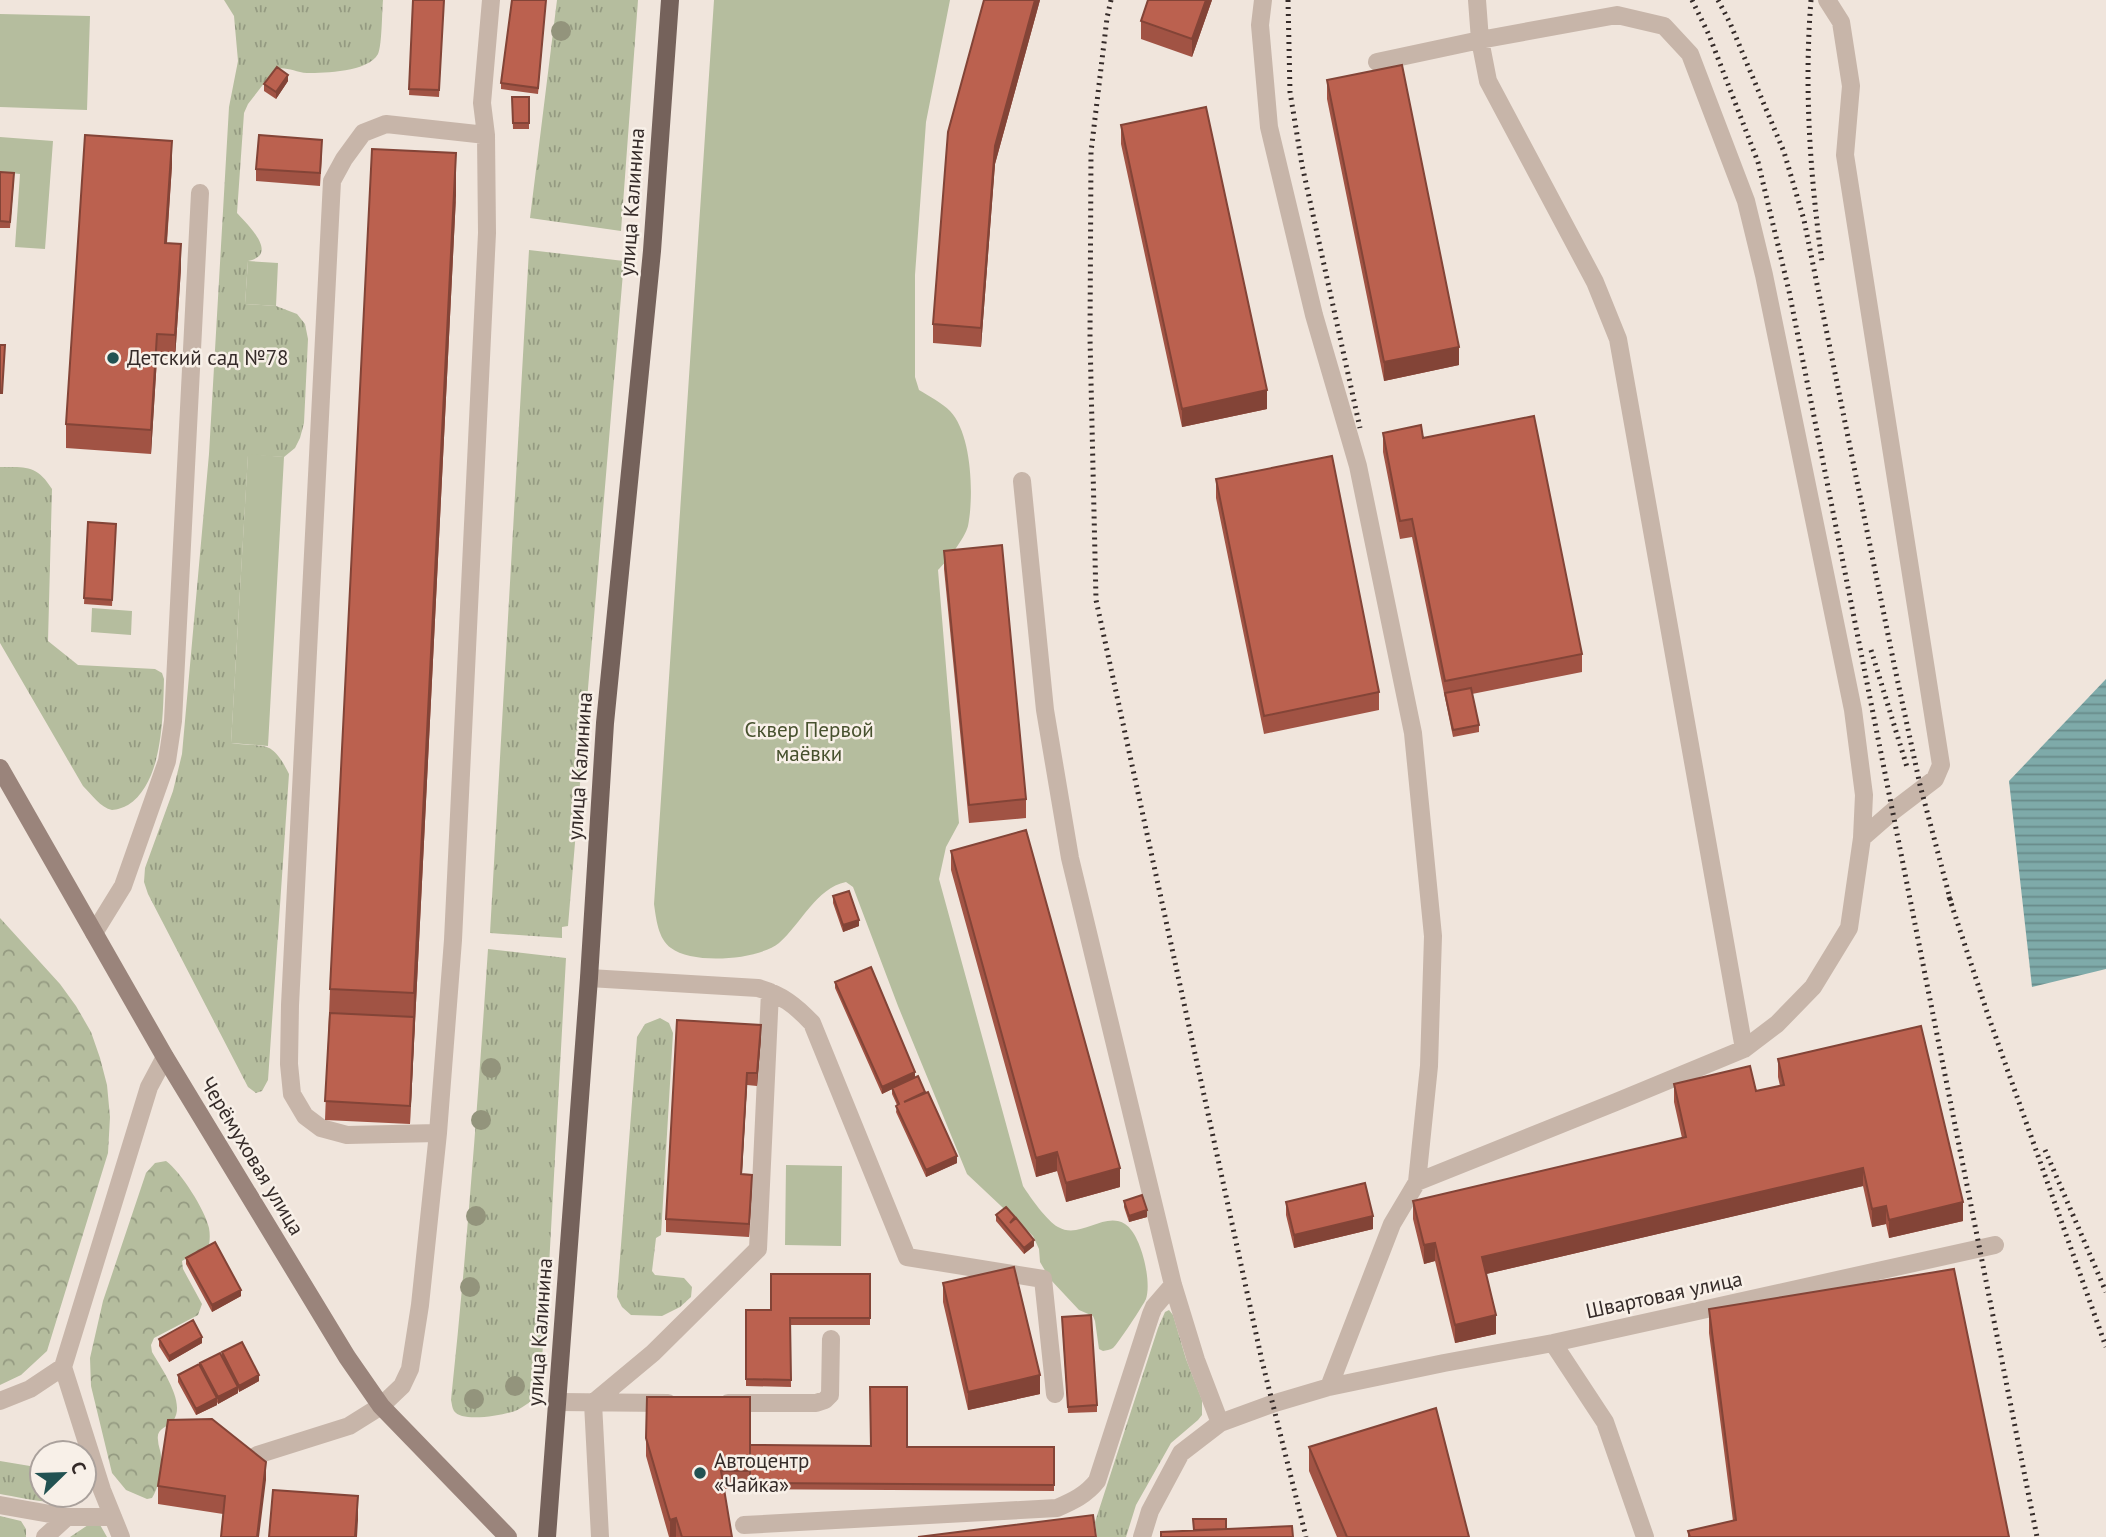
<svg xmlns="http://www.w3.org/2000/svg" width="2106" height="1537" font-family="'PT Sans',sans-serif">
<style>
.grass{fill:url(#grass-tufts)}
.forest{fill:url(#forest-crowns)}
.park{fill:#b5bd9e}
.water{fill:url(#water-rules)}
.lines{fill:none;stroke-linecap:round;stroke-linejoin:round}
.lane{stroke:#c7b5a9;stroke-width:18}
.secondary{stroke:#9a847b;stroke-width:18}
.primary{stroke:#75625b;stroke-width:18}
.rail{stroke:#352b29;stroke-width:5;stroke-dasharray:2 5;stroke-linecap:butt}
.tree{fill:#93947c}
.wall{fill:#a15344}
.shaded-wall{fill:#834437}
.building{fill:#bb614f;stroke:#834437;stroke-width:2}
.poi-dot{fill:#225252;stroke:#f8f0e8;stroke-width:2.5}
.labels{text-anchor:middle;stroke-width:5;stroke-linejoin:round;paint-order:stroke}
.street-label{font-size:21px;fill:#352b29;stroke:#f8f0e8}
.poi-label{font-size:21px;fill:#352b29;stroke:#f8f0e8;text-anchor:start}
.park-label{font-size:21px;fill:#47512e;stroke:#f8f0e8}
</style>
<defs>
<pattern id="grass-tufts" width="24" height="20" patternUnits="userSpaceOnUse" patternTransform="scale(1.75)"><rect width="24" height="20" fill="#b5bd9e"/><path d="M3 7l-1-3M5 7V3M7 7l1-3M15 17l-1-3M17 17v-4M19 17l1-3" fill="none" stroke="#949a81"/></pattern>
<pattern id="forest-crowns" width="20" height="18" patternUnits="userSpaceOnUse" patternTransform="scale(1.75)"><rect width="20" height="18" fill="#b5bd9e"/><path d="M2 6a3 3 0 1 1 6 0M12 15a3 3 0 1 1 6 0" fill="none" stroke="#949a81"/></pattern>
<pattern id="water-rules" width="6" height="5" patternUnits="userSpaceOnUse" patternTransform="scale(1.75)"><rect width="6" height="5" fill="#7eaaa9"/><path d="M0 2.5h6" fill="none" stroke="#688b8a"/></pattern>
</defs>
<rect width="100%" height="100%" fill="#f0e5dc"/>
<path class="grass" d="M224,0H383C382,11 382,46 378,54C368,72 325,73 307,73C295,72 286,66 275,69L248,104L244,113L237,213C244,221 270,245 259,256C256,259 252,260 248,261L245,304L276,306L297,314L305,324L308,339L304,423L300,438L295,448L284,457L248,455L231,743C266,748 271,738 289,774L268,1080L262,1091L256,1093L248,1087L148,894L144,882L145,868L173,791L182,754L209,454L229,107L238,61L234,16Z
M557,0H638L621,231L530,218Z
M529,250L624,261L568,926L562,927V938L490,933Z
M0,467C26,467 37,465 52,489L48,641L78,665L155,669L162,673L164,679C163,716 163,783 128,805C124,807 117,810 112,810C101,808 91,794 83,786L0,643Z
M488,949L566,958L549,1266L541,1372L530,1402C525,1405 520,1409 515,1411C503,1415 462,1423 454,1411C452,1408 452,1404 451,1400C467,1250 478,1099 488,949Z
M660,1018L669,1023L673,1033L661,1235L656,1238L652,1271L655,1275L684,1278L692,1287L691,1297L680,1307L662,1316L631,1315L622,1307L617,1297L637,1037L645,1024Z
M1169,1310L1173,1315L1186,1359L1202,1400V1415L1198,1420L1171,1443L1136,1505L1126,1537H1097L1095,1522L1158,1328L1165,1312Z
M0,1461L42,1468V1495H76C60,1509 20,1497 0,1494Z
M0,1516L21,1521L26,1529V1537H0Z
M91,1523H99L107,1537H70Z"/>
<path class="forest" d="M0,918L60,984L76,1006L91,1032L100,1058L107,1085L110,1117L108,1153L47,1351L21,1375L0,1385Z
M166,1161C181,1172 205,1210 209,1228C210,1234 210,1239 209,1245L182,1261L183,1269L202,1304L198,1315L154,1338L151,1345L152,1352C161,1368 187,1403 173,1421C167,1428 156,1428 158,1440C158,1446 161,1451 161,1456C162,1468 159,1488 152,1498L147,1499L126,1490L112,1473L91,1386L90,1358L103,1301L146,1173L155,1163Z"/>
<path class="park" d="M714,0H950L926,122L915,275V377L919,390C929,396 942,403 950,411C972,434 974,496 968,526C965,538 947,561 938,570L959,823L946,847L939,879L1023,1186C1030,1197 1047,1221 1058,1227C1080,1240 1104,1211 1125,1224C1141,1234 1152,1281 1146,1299C1144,1304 1117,1345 1113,1348C1110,1350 1106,1350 1103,1351L1099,1349L1095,1321L1093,1316L1079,1310L1050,1279L1040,1262L1039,1249L1033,1236L967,1174L898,1006L853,887L846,882C816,888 801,924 779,943C758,960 693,965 671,948C658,939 656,918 654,904Z
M0,14L90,16L87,110L0,107Z
M0,137L53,141L45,249L15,247L20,174L0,172Z
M248,261L278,263L276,306L245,304Z
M248,454L284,457L268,746L231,743Z
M92,608L132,611L131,635L91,632Z
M786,1165L842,1166L841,1246L785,1245Z"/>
<path class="water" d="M2106,679V969L2032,987L2009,781Z"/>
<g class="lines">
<path class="lane" d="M1263,0L1260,25L1269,127L1314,315L1358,466L1413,733L1433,936L1429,1066L1417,1182L1392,1224L1329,1387
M1477,0L1480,40L1488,81L1595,282L1618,339L1744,1049
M1827,0L1841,22L1851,86L1845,155L1941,765L1935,779L1893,811L1862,838
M1377,62L1480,40L1617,15L1664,26L1690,54L1746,201L1764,275L1853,710L1864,795L1862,838L1849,928L1813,987L1777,1024L1744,1049L1616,1102L1417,1182
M1022,481L1045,710L1070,858L1173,1285L1196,1360L1220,1423
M94,933L123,886L167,761L173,721L200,193
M589,978L758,988C782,995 795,1005 812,1023L907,1257L1043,1279L1055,1394
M438,1133L347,1135L321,1128L305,1116L292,1094L289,1064L290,1005L332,181L344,159L363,133L386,124L486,135
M1553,1343L1605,1422L1645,1537
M0,1401L30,1389L63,1367
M558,1402L668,1403
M728,1403H816L825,1400L830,1395L831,1339
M257,1455L349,1426L381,1406L402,1386L410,1369L420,1305L438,1133L453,940L487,233L486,135L482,103L491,0
M0,1505L67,1517H113
M744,1525L1057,1508C1073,1501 1086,1495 1097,1481L1151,1314L1154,1307L1173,1285
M45,1537L67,1517
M121,1537L102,1490L63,1367L149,1087L165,1057
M600,1537L593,1403L653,1353L758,1249L770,992
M1142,1537L1150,1511L1181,1453L1220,1423L1272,1404L1329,1387L1444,1363L1553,1343L1995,1245"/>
<path class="secondary" d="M0,768L165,1057L347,1357L381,1406L508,1537"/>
<path class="primary" d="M547,1537L589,978L605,723L652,251L670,0"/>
<path class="rail" d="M1111,0L1107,18L1091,152L1090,338L1096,600L1262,1361L1306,1537
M1288,0L1290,92L1302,165L1360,428
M1692,0L1709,35L1758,162L1789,291L2037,1537
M1718,0L1730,23L1784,152L1804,220L1894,664L1920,785L1952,906
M1811,0C1804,87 1810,175 1822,262
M1871,650L1907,767
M1949,897L1989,1018L2106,1347
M2045,1150L2106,1292"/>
</g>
<g class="tree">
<circle cx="561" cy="31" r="10"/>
<circle cx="491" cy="1068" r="10"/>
<circle cx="481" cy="1120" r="10"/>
<circle cx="476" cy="1216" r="10"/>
<circle cx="470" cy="1287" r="10"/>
<circle cx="515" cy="1386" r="10"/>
<circle cx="474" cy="1399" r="10"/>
</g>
<path class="wall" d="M413,0H444L439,97L409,95Z
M546,0L538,94L501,89V83Z
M984,0H1040L995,164L981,347L933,343V324Z
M1212,0L1192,57L1141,39V21Z
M1327,80L1459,365L1384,381L1327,99Z
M288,81L276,99L264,91V84Z
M512,97H529V129H513Z
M1121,125L1267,409L1182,427L1121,144Z
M322,153L320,186L256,181V169Z
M172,165L167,243L181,268L175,359L157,358L151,454L66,448V424Z
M0,172L14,179L10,228H0Z
M456,196L410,1124L325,1120L330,989Z
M1383,433L1423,438L1582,654V672L1472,694L1479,725V732L1453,737L1412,537L1400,539L1383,452Z
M1216,479L1379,692V710L1264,734L1216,498Z
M88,522L116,524L112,606L84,604Z
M944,551L1026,799V818L969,823L944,569Z
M951,851L1120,1187L1066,1202L1057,1171L1036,1177L951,870Z
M833,896L859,926L843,932L833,903Z
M835,982L915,1078L925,1093L957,1163L926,1177L896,1112L897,1105L892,1094V1089L882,1094L835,988Z
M761,1038L757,1086L747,1085L742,1174L752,1187L749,1237L666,1232V1219Z
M1778,1059L1963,1221L1889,1238L1886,1224L1872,1227L1863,1186L1486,1274L1496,1334L1455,1343L1435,1261L1424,1264L1413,1219V1201L1682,1138L1674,1102V1084L1756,1091L1780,1086L1778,1077Z
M1124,1201L1147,1217L1129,1222L1124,1207Z
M1286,1202L1373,1229L1294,1248L1286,1215Z
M996,1215L1015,1219L1034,1246L1024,1254L996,1221Z
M186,1258L241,1296L212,1312L186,1264Z
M870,1274V1325H790L791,1387L746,1386V1310H771Z
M943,1283L1040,1394L968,1410L943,1302Z
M1709,1309L2009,1537H1688V1531L1733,1521L1709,1333Z
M1062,1323L1097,1405V1412L1068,1413Z
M159,1339L202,1343L169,1362L159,1346Z
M222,1352L259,1381L239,1392L238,1389V1393L218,1404L217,1402V1405L196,1415L178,1382V1375L200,1367V1363L222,1355Z
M646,1438L750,1445L1054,1447V1491L724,1489L732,1537H669L646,1456Z
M1309,1447L1469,1537H1337L1309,1471Z
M266,1480L223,1514L158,1504V1486Z"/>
<path class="shaded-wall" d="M1035,0H1040L995,164L981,347V328L995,146Z
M1206,0H1212L1192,57V39Z
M288,75V81L276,99V92Z
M172,141V165L165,267V243Z
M456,153V196L410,1124L414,993Z
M181,244V268L175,359V335Z
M157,334V358L151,454V430Z
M1459,347V365L1384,381V362Z
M1267,390V409L1182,427V409Z
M859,920V926L843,932V925Z
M761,1025V1038L757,1086V1073Z
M915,1072V1078L882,1094V1087Z
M747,1073V1085L741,1187V1174Z
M1057,1152V1171L1036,1177V1158Z
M957,1156V1163L926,1177V1170Z
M1120,1168V1187L1066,1202V1183Z
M1863,1168V1186L1482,1275V1257Z
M752,1175V1187L749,1237V1224Z
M1963,1202V1221L1889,1238V1220Z
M1886,1206V1224L1872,1227V1209Z
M1147,1210V1217L1129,1222V1216Z
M1373,1216V1229L1294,1248V1235Z
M1034,1240V1246L1024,1254V1248Z
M1435,1243V1261L1424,1264V1245Z
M241,1290V1296L212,1312V1305Z
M1496,1315V1334L1455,1343V1325Z
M202,1337V1343L169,1362V1356Z
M259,1375V1381L239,1392V1386Z
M1040,1375V1394L968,1410V1392Z
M238,1387V1393L218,1404V1397Z
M217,1398V1405L196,1415V1409Z
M266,1462V1480L259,1537H257Z
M358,1496V1520L357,1537H355Z
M676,1518V1537H670V1520Z"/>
<path class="building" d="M413,0H444L439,90L409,89Z
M512,0H546L538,88L501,83Z
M984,0H1035L995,146L981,328L933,324L948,132Z
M1148,0H1206L1192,39L1141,21Z
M1402,65L1459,347L1384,362L1327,80Z
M277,67L288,75L276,92L264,84Z
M512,97H529V123H513Z
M1206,107L1267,390L1182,409L1121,125Z
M85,135L172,141L165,243L181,244L175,335L157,334L151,430L66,424Z
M259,135L322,140L320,173L256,169Z
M372,149L456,153L414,993L330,989Z
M0,172L14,173L10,222L0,221Z
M0,345H5L2,393H0Z
M1534,416L1582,654L1445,681L1412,519L1400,521L1383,433L1421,425L1423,438Z
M1332,456L1379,692L1264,716L1216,479Z
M88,522L116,524L112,600L84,598Z
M1002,545L1026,799L969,805L944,551Z
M1471,688L1479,725L1453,730L1445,693Z
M1026,830L1120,1168L1066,1183L1057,1152L1036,1158L951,851Z
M849,891L859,920L843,925L833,896Z
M871,967L915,1072L882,1087L835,982Z
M330,1013L414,1017L410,1106L325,1101Z
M677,1020L761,1025L757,1073H747L741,1174L752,1175L749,1224L666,1219Z
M1921,1026L1963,1202L1889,1220L1886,1206L1872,1209L1863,1168L1482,1257L1496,1315L1455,1325L1435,1243L1424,1245L1413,1201L1686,1137L1674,1084L1750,1066L1756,1091L1784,1085L1778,1059Z
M918,1076L925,1092L904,1102L928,1092L957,1156L926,1170L896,1106L899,1104L892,1088Z
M1365,1183L1373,1216L1294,1235L1286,1202Z
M1142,1195L1147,1210L1129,1216L1124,1201Z
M1006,1207L1015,1217L1010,1223L1016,1218L1034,1240L1024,1248L996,1215Z
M215,1242L241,1290L212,1305L186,1258Z
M1014,1267L1040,1375L968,1392L943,1283Z
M1954,1269L2009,1537H1690L1688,1531L1736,1520L1709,1309Z
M771,1274H870V1318H790L791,1380L746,1379V1310H771Z
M1091,1315L1097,1405L1068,1407L1062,1317Z
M193,1320L202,1337L169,1356L159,1339Z
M242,1342L259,1375L239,1386L222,1352Z
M220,1353L238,1387L218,1397L200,1363Z
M199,1364L217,1398L196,1409L178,1375Z
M870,1387H907V1447H1054V1485L750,1483V1445L871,1446Z
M647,1397H750V1471H721L732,1537H682L676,1518L670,1520L646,1438Z
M1436,1408L1469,1537H1347L1309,1447Z
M212,1419L266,1462L257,1537H221L225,1496L158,1486L168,1420Z
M273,1490L358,1496L355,1537H269Z
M1093,1515L1096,1537H918Z
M1193,1519H1226V1529L1194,1530Z
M1292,1526L1293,1537H1161V1532Z"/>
<g class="poi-dot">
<circle cx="113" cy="358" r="7"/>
<circle cx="700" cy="1473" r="7"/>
</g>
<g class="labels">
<g class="street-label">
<text transform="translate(632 202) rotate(-86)" y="7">улица Калинина</text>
<text transform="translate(580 766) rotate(-86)" y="7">улица Калинина</text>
<text transform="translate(252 1156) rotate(59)" y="7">Черёмуховая улица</text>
<text transform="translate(1664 1295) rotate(-12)" y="7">Швартовая улица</text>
<text transform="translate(540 1332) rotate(-86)" y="7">улица Калинина</text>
</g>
<g class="poi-label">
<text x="127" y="365">Детский сад №78</text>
<text x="714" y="1468">Автоцентр<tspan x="714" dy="24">«Чайка»</tspan></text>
</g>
<g class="park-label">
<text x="809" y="737">Сквер Первой<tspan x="809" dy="24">маёвки</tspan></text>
</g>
</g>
<g transform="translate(63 1474) rotate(67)"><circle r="33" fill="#f8f0e8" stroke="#aaa19c" stroke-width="2"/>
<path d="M0-5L12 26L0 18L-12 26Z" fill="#225252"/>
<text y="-10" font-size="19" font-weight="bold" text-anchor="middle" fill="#352b29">С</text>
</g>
</svg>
